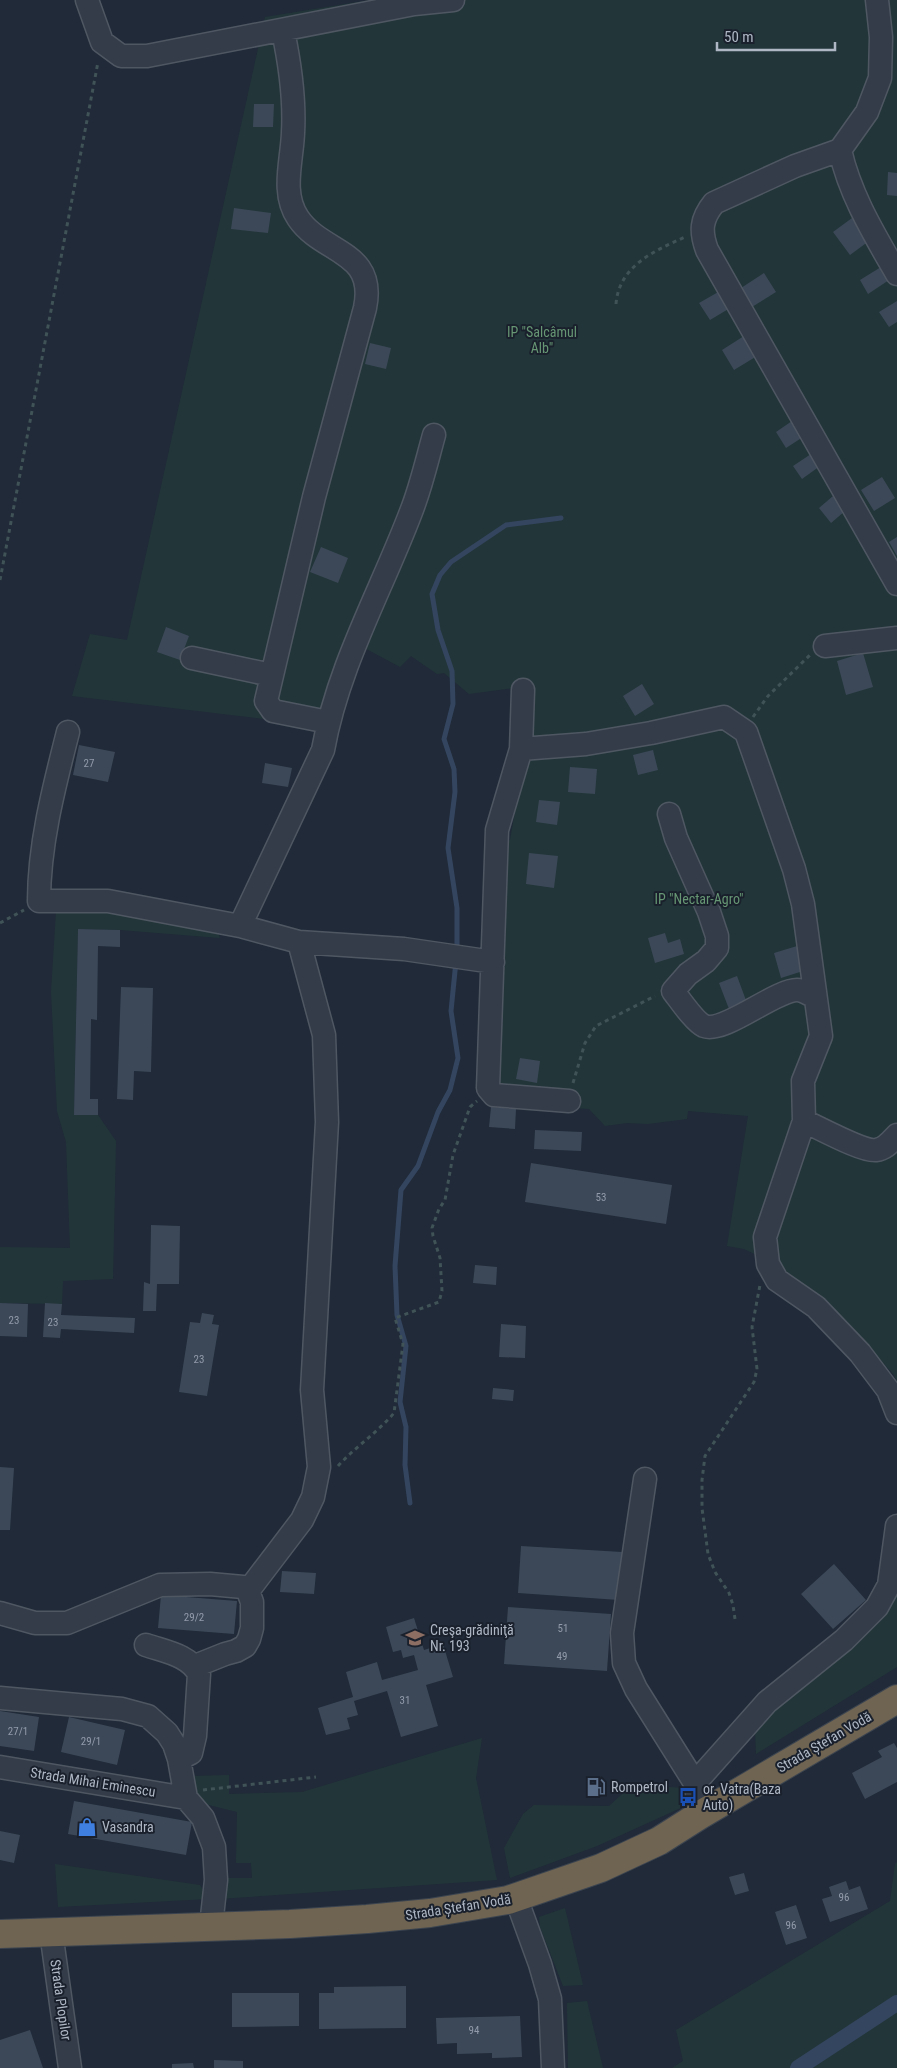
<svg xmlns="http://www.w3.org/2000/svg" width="897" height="2068" font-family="'Roboto Condensed',sans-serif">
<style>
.green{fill:#223639}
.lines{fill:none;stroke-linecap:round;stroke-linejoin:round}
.stream{stroke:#344560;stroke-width:5}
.canal{stroke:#344560;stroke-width:16}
.building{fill:#3c4858}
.minor-casing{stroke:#4f5763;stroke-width:25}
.highway-casing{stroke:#3c4450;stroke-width:30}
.path{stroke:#405357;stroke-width:3;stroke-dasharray:4 4;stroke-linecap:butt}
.minor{stroke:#343c49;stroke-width:22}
.highway{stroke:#6f6451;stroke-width:28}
.labels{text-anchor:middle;stroke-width:4;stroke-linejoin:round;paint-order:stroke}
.number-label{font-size:11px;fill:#929baa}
.park-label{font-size:14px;fill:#669673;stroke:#1a212d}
.poi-label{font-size:14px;fill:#afb7c5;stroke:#1a212d;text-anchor:start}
.street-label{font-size:14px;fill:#afb7c5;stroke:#1a212d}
</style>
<rect width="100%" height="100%" fill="#202a38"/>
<path class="green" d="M370,0H897V1382L894,1375L861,1338L782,1272V1267L744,1249L727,1246L748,1116L688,1111L687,1119L648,1124L627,1123L605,1126L589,1109L561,1107L496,1085L503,841L510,840L518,795L528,686L469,694L444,673L437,674L411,656L400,667L359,645L332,727L72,696L90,634L127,640L265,17Z
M94,907L216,928L220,938L120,930L78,929L74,1114L98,1115L116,1141L113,1279L63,1281L62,1304L0,1303V1247L70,1248L66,1142L57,1111L51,992L56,912Z
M897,1581V1667L756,1754L755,1729L819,1669Z
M482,1738L476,1778L497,1880L219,1899L226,1878H252L251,1863H236L237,1812L197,1802L191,1776L229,1775V1794L302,1792Z
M633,1784L683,1788L685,1806L597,1846L510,1878L504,1848L523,1814L534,1805L609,1806Z
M897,1862V2068H672L683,2061L676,2030L890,1901L895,1864Z
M55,1864L200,1885L208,1899L58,1907Z
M565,1908L583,1985L563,1986L540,1927L539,1917Z
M587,2001L603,2068H568L567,2003Z"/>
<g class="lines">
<path class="stream" d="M457,950V908L448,848L455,792L454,769L444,739L453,704L452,671L438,630L432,594L440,575L451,562L506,525L561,518
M410,1503L405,1465L406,1427L400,1402L406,1346L397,1315L395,1266L401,1190L418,1166L438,1112L450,1090L458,1058L451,1011L456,961"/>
<path class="canal" d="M798,2068L897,2003"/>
</g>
<path class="building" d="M254,104H274L273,127H253Z
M888,172L897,173V196L887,195Z
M234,208L271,213L268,233L231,229Z
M852,218L869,241L850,255L833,232Z
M881,267L889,280L868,294L860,280Z
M764,273L776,292L752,307L741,288Z
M720,291L730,308L710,320L699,303Z
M897,301V322L889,327L879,312Z
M744,336L757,356L734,370L722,350Z
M370,343L391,348L386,369L365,364Z
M792,421L803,437L786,448L776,432Z
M811,454L820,466L802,479L793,466Z
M882,477L895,498L874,511L861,490Z
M833,496L845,511L831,523L819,508Z
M897,537V556L889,542Z
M321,547L348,558L338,583L310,572Z
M166,627L189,636L180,660L157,652Z
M863,653L873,687L846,695L837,661Z
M642,684L654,704L635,716L623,696Z
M79,745L115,752L108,782L73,775Z
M653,750L658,770L638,775L633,755Z
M265,763L292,768L288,787L262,783Z
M570,767L597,769L595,794L568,792Z
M539,800L560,802L557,825L536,822Z
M529,853L558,856L554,888L526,884Z
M78,929L120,930V947L98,946L97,1020L91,1019L90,1099H98V1115H74Z
M665,933L668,943L680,939L684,954L655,963L648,938Z
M797,946L803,971L781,978L774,953Z
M737,976L747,1003L729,1009L719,983Z
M121,987L153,988L151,1072L134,1071L133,1100L117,1099Z
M520,1058L540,1061L537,1083L516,1079Z
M491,1107L516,1109L515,1129L489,1127Z
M535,1130L582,1132L581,1151L534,1149Z
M531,1163L672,1185L666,1224L525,1202Z
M151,1225L180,1226L179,1284H157L156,1311H143L144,1282L150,1284Z
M475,1265L497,1267L496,1285L473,1283Z
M0,1303L28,1304L27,1337L0,1336Z
M45,1303L62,1304L61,1315L135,1318L134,1333L61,1329L60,1338L43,1337Z
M202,1313L214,1315L212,1324L219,1325L207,1396L179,1392L190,1322L200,1323Z
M501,1324L526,1326L525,1358L499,1357Z
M493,1388L514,1390L513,1401L492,1399Z
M0,1467L14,1468L10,1530H0Z
M521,1546L622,1552L619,1600L518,1593Z
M834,1564L866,1600L833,1629L801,1594Z
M282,1571L316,1573L314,1594L280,1592Z
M161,1595L237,1601L234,1634L158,1628Z
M508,1607L611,1614L607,1671L504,1664Z
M414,1618L424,1650L443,1644L453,1677L426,1685L438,1726L401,1737L387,1691L354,1701L358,1715L347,1718L350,1729L326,1735L318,1708L353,1697L346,1672L377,1662L382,1680L418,1670L414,1655L403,1658L401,1650L393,1652L386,1627Z
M0,1711L39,1717L34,1751L0,1746Z
M69,1717L125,1730L117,1765L61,1752Z
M894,1743L897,1748V1782L865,1799L852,1773L882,1757L878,1751Z
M74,1801L192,1822L186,1855L68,1834Z
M0,1831L20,1835L14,1863L0,1860Z
M744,1873L749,1891L735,1895L729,1877Z
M846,1881L849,1890L860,1886L868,1909L830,1922L822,1899L832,1896L829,1887Z
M796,1905L807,1938L786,1945L775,1912Z
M406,1986V2028L319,2029V1993H334V1987Z
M232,1993H299V2026L232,2027Z
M520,2016L522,2057L492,2058V2053L457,2054V2043L437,2044L436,2018Z
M30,2030L43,2068H0V2040Z
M214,2060L243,2061V2068H214Z
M193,2063L194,2068H172V2064Z"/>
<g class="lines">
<g class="minor-casing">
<path id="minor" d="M87,0L102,42L121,56H147L414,4L453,0
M877,0L881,37L880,78L867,112L840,150L795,166L714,203C701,219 700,231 707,250L897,584
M283,31C290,64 295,98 293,133C292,161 281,193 298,218C322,254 377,250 365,308L314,497L266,701L273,711L328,722
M840,150C850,195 874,234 897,274
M825,646L897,638
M192,658L271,675
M523,690L521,749L497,830L488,1088L494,1095L569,1101
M68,732C54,787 39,844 39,901H108L240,926L299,942L404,949L493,962
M521,749L586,744L651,733L724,717L746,732L794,869L803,904L821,1036L803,1081L804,1121L765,1237L768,1264L777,1280L816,1307L860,1353L888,1390L897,1413
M669,814L676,838L709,912L717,936V948L706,961L688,974L673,991C680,1000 695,1022 704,1026C724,1034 775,990 797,990C803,990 810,995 815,997
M240,926L323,750C338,666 381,591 411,512C421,487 427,460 434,435
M804,1121C818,1127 863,1152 876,1150C886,1149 891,1141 897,1135
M645,1479L622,1633L624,1663L636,1689L695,1783L700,1815
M248,1591L302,1520L313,1497L319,1467L312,1390L327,1122L324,1035L299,942
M0,1613L35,1623H67L160,1585L210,1584L243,1587L248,1591L252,1602V1628L249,1639L245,1646L236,1651L225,1654L195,1666
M146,1645C166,1652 189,1655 199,1674L195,1736L191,1753L179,1759
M0,1698L122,1709L148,1716L167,1733L174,1744L179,1759L186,1798L203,1818L214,1847L216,1880L211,1926
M0,1767L186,1798
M695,1783L767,1702L844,1640L877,1607L889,1585L897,1526
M516,1898L540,1964L550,1999L553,2068
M51,1932L70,2068"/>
</g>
<g class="highway-casing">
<path id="highway" d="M0,1934L290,1924L367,1919L430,1913L508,1900L601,1868L659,1841L700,1815L897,1699"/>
</g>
<path class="path" d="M616,304C619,266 654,251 685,237
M0,580L98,62
M753,717L768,696L810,655
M0,923L24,910
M573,1083L585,1043L596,1026L655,996
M338,1466C355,1447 377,1433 394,1413L403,1344L395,1318L439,1302L442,1291L440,1258L433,1236L432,1228L439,1209L445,1200L453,1155L470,1107L477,1101
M735,1619L733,1605L729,1593L715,1572L708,1554L702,1508V1480L705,1456L754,1382L757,1369L752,1327L760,1285
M203,1790L316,1777"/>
<use href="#minor" class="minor"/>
<use href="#highway" class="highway"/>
</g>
<defs>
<g id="school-bare" transform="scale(1.5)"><path d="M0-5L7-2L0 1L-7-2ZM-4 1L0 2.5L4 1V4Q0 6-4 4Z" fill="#8d6e63" stroke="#1a212d" stroke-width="2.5" paint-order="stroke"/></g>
<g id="fuel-bare" transform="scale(1.5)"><path d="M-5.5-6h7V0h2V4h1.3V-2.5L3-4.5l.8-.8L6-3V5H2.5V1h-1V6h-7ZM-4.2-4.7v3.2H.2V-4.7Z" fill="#5c6f8a" stroke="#1a212d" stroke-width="2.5" paint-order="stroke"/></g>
<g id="bus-bare" transform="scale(1.5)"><path d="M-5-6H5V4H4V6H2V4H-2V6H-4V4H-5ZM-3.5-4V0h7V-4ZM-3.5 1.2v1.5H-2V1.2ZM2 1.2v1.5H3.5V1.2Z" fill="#1a4fb4" stroke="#1a212d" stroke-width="2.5" paint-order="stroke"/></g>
<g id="shop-bare" transform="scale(1.5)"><path d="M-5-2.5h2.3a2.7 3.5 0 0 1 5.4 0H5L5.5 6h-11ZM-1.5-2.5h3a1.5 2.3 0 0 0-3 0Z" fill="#3f7fe0" stroke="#1a212d" stroke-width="2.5" paint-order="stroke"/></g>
</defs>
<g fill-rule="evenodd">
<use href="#school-bare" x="415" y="1638"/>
<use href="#fuel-bare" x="596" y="1787"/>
<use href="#bus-bare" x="688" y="1797"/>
<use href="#shop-bare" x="87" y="1827"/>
</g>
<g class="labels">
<g class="number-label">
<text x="89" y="767">27</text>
<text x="601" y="1201">53</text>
<text x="14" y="1324">23</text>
<text x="53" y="1326">23</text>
<text x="199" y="1363">23</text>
<text x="194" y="1621">29/2</text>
<text x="563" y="1632">51</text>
<text x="562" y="1660">49</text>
<text x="405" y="1704">31</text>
<text x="18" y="1735">27/1</text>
<text x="91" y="1745">29/1</text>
<text x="844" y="1901">96</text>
<text x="791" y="1929">96</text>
<text x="474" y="2034">94</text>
</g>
<g class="park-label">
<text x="542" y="337">IP "Salcâmul<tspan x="542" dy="16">Alb"</tspan></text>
<text x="699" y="904">IP "Nectar-Agro"</text>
</g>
<g class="poi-label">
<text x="430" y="1635">Creşa-grădiniţă<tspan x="430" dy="16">Nr. 193</tspan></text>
<text x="611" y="1792">Rompetrol</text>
<text x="703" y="1794">or. Vatra(Baza<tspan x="703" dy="16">Auto)</tspan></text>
<text x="102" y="1832">Vasandra</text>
</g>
<g class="street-label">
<text transform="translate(824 1742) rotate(-30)" y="5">Strada Ștefan Vodă</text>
<text transform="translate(93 1782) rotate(9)" y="5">Strada Mihai Eminescu</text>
<text transform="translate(458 1907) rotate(-9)" y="5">Strada Ștefan Vodă</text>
<text transform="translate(61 2000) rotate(82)" y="5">Strada Plopilor</text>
</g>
</g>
<path d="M717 42v8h118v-8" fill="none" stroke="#afb7c5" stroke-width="2.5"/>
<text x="724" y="42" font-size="15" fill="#afb7c5" stroke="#1a212d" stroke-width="4" paint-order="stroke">50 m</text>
</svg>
